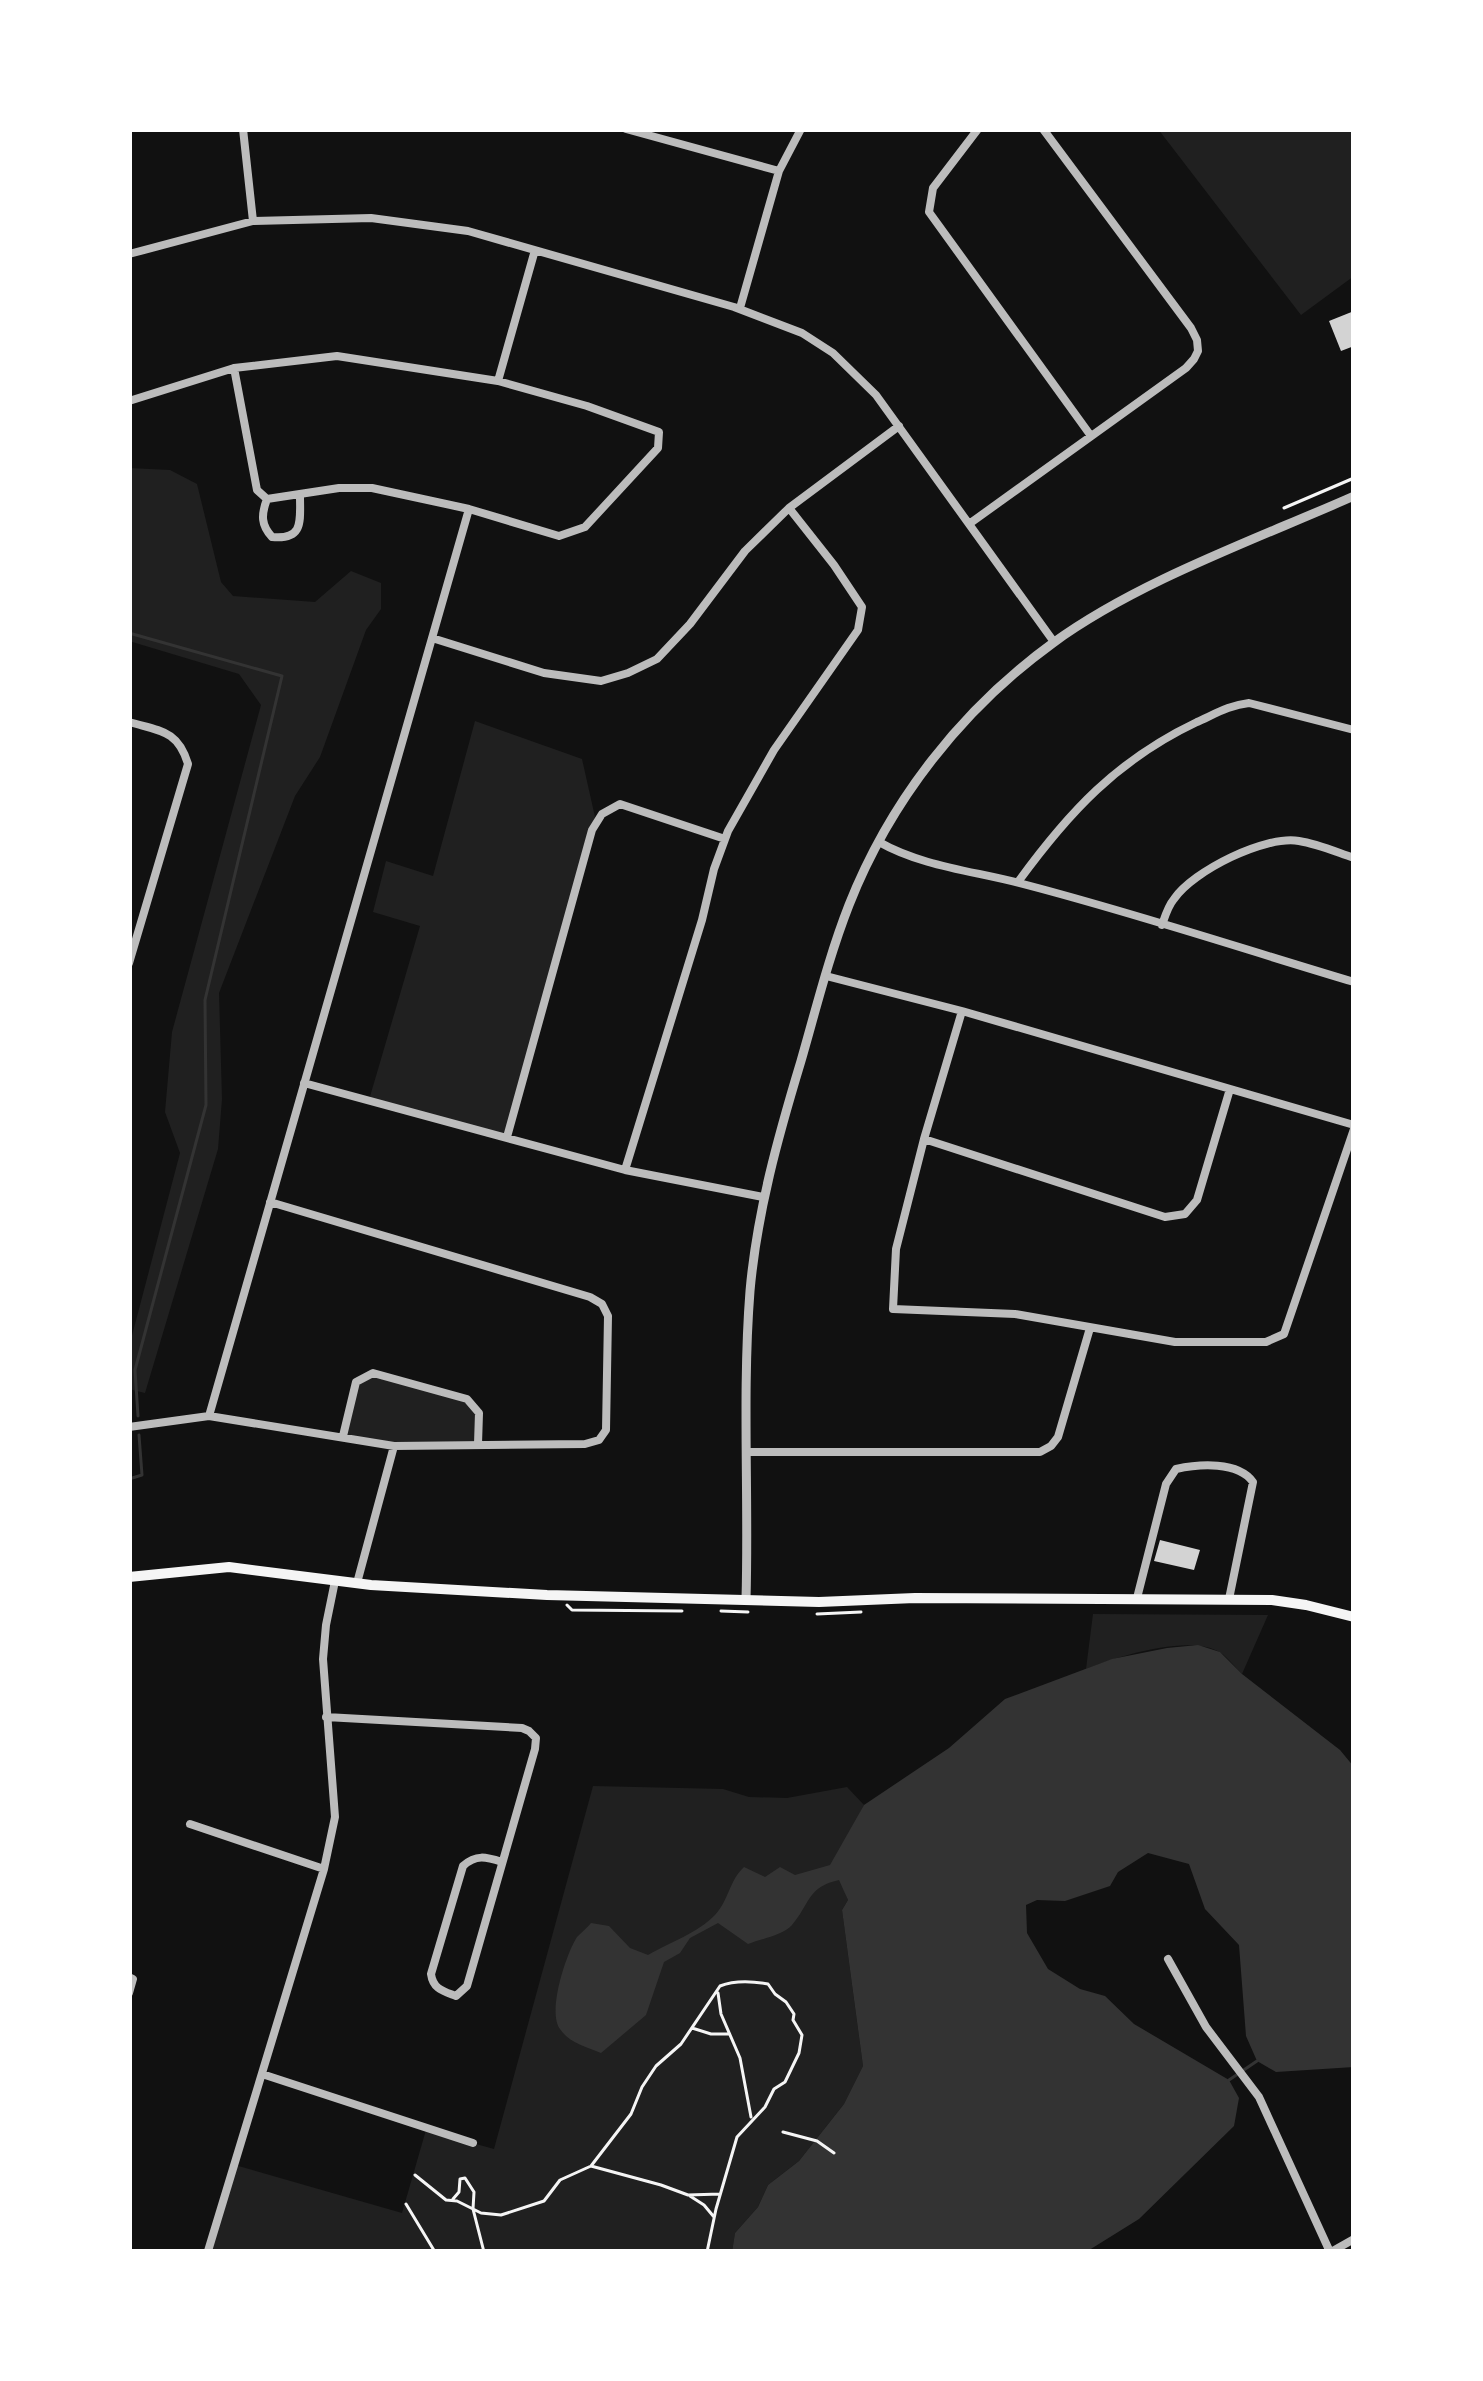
<svg xmlns="http://www.w3.org/2000/svg" width="1483" height="2381" font-family="'Golos Text',sans-serif">
<style>
.green{fill:#202020}
.water{fill:#333}
.lines{fill:none;stroke-linecap:round;stroke-linejoin:round}
.stream{stroke:#333;stroke-width:3}
.building{fill:#d3d3d3}
.path{stroke:#f5f5f5;stroke-width:3}
.minor{stroke:#bcbcbc;stroke-width:8}
.tertiary{stroke:#bcbcbc;stroke-width:9}
.secondary{stroke:#f5f5f5;stroke-width:10}
</style>
<rect width="100%" height="100%" fill="#111"/>
<path class="green" d="M1158,129H1354V276L1301,315Z
M129,468L170,470L197,484L221,582L233,596L315,602L351,571L381,583V609L366,630L320,757L295,796L219,993L222,1099L218,1149L145,1393L129,1389V1347L180,1153L165,1112L172,1032L261,705L239,674L129,641Z
M475,721L582,759L595,817L507,1137L369,1100L420,926L373,912L386,861L433,876Z
M373,1373L467,1399L479,1413L478,1444L394,1446L343,1436L356,1382Z
M1093,1614L1268,1615L1242,1674C1236,1668 1228,1658 1221,1653C1190,1633 1117,1657 1086,1669Z
M593,1786L723,1789L749,1797L787,1798L847,1787L864,1805L851,1831L840,1879L848,1900L842,1910L863,2066L844,2104L799,2161L768,2185L758,2207L735,2233L732,2252L209,2251L235,2165L402,2213L426,2130L494,2149Z"/>
<path class="water" d="M1198,1645L1220,1652L1242,1674L1340,1750L1354,1767V2067L1276,2072L1257,2061L1246,2036L1239,1945L1205,1909L1189,1864L1148,1853L1118,1872L1110,1886L1065,1901L1037,1900L1026,1905L1027,1933L1048,1969L1080,1989L1105,1996L1134,2024L1229,2080L1239,2098L1234,2126L1139,2219L1086,2252H732L735,2233L758,2207L768,2185L799,2161L844,2104L863,2066L842,1910L848,1900L839,1880C807,1887 810,1904 792,1925C783,1935 761,1939 748,1944L718,1923L690,1938L680,1953L664,1962L646,2015L601,2053C587,2047 569,2043 560,2029C547,2012 566,1954 577,1937C579,1935 590,1925 591,1923L609,1926L630,1948L648,1955C669,1943 699,1932 715,1915C729,1900 729,1881 744,1867L765,1877L780,1867L795,1875L830,1865L864,1805L949,1748L1005,1699L1112,1659L1167,1648Z"/>
<g class="lines">
<path class="stream" d="M129,633L282,676L205,1000L206,1105L135,1370L138,1416
M129,1479L142,1475L139,1435
M1229,2080L1257,2061"/>
</g>
<path class="building" d="M1354,311V346L1341,351L1329,321Z
M1160,1540L1200,1550L1194,1570L1154,1561Z"/>
<g class="lines">
<path class="path" d="M1284,508L1354,478
M567,1605L572,1610L682,1611
M721,1611L748,1612
M817,1614L861,1612
M718,1993L721,2014L740,2058L751,2117
M692,2028L711,2034H729
M783,2132L817,2141L834,2153
M591,2166L661,2185L688,2195L720,2194
M415,2175L446,2200L457,2201L481,2213L501,2215L544,2201L560,2180L591,2166L631,2114L642,2087L656,2066L681,2044L720,1986C735,1980 752,1981 768,1984L775,1994L786,2002L794,2014L793,2020L802,2035L799,2053L785,2082L774,2089L765,2107L737,2137L716,2209L707,2252
M690,2196L704,2205L714,2217
M453,2199L459,2192L460,2179L465,2178L474,2192L473,2209L484,2252
M406,2204L435,2252"/>
<path class="minor" d="M243,129L253,221
M626,129L779,171
M978,129L933,188L929,212L1091,436
M129,254L253,221L371,218L468,231L734,307L802,333L833,353L876,395L1054,642
M740,308L779,171L801,129
M498,381L535,250
M129,401L234,368L337,356L498,381L587,406L659,432L658,448L585,527L559,536L469,509L372,488H339L267,499L257,490L234,368
M267,499C261,515 261,525 272,537C304,540 300,521 300,496
M969,524L1186,368L1194,359L1198,351L1197,340L1191,328L1043,129
M432,638L544,673L601,681L628,673L657,659L690,624L745,551L789,508L899,426
M129,722C160,731 178,730 188,764L129,963
M879,842C921,866 973,871 1019,883C1132,912 1243,949 1354,982
M1018,882C1069,812 1117,760 1197,722C1215,714 1230,705 1249,703L1354,730
M1162,925C1165,916 1168,906 1174,899C1193,871 1265,835 1299,841C1318,844 1336,852 1354,858
M826,976L962,1011L1354,1125
M962,1011L924,1139L896,1249L893,1309L1015,1314L1175,1342H1266L1284,1334L1354,1129
M304,1083L625,1170L763,1197
M507,1137L592,830L602,814L620,804L725,839
M924,1139L1165,1217L1185,1214L1197,1200L1230,1089
M625,1170L702,920L714,869L728,831L774,750L858,630L862,607L834,565L789,508
M209,1416L469,509
M129,1427L209,1416L394,1446L585,1444L599,1440L606,1430L608,1316L602,1304L590,1297L270,1202
M343,1436L356,1382L373,1373L467,1399L479,1413L478,1444
M748,1452H1040L1051,1446L1058,1437L1090,1328
M357,1583L394,1446
M1137,1598L1166,1484L1176,1469C1199,1464 1238,1461 1253,1482L1229,1599
M326,1717L522,1728L529,1731L536,1738L535,1749L467,1986L456,1996C443,1991 433,1989 431,1974L463,1866C476,1854 486,1857 502,1862
M190,1824L324,1869
M1168,1959L1206,2027L1259,2097L1330,2252
M129,1977L133,1979L129,1993
M262,2074L473,2143
M208,2251L324,1869L335,1817L323,1659L326,1625L335,1581
M1331,2252L1354,2239"/>
<path class="tertiary" d="M746,1599C749,1497 742,1393 750,1291C757,1212 778,1137 801,1061C816,1009 829,956 849,905C890,801 962,709 1053,643C1138,581 1257,539 1354,496"/>
<path class="secondary" d="M129,1577L229,1567L371,1585L547,1595L819,1602L915,1598L1272,1600L1306,1605L1354,1617"/>
</g>
<rect width="1483" height="2381" fill="none" stroke="#ffffff" stroke-width="264"/>
</svg>
